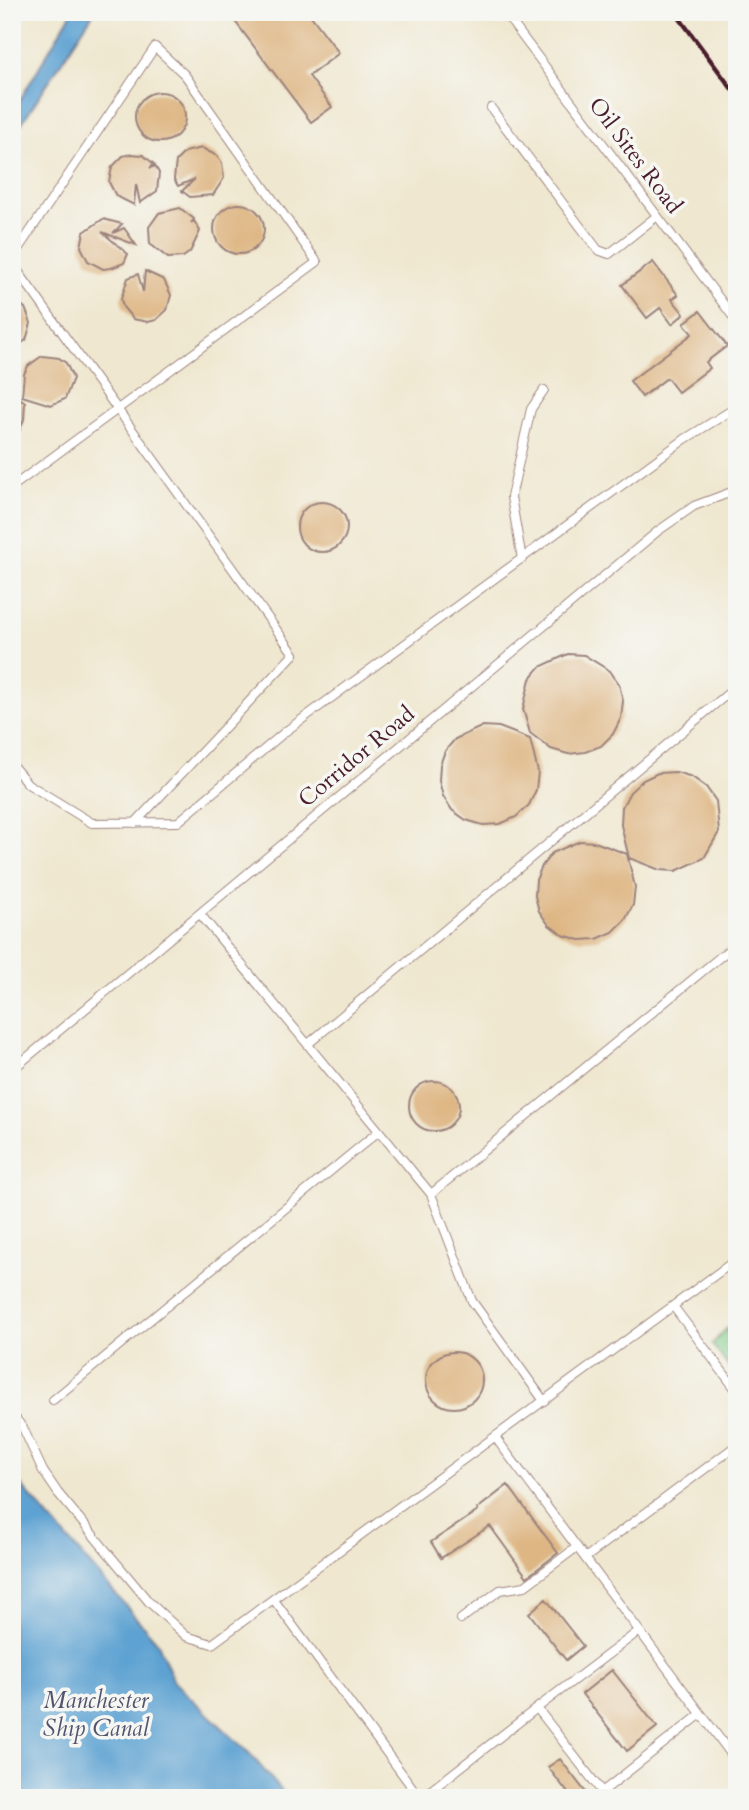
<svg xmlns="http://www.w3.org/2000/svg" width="749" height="1810" font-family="Cardo,serif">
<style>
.green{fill:#7eca87;stroke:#647459;stroke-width:2}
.water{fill:#5da2d2;stroke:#54607e;stroke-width:2}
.building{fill:#deb683}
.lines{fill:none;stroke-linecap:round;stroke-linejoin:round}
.service-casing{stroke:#9c837d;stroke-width:10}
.service{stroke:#fff;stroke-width:8}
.rail{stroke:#4a1f2b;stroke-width:4.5}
.labels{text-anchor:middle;stroke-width:7;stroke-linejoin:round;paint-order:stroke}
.street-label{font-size:23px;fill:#4a1f2b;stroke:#f6f6f2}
.water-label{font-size:24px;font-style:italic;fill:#52536e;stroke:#f6f6f2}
</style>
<rect width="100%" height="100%" fill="#f6f6f2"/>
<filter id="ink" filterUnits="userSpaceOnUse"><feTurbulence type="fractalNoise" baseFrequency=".0143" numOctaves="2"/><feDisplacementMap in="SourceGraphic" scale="14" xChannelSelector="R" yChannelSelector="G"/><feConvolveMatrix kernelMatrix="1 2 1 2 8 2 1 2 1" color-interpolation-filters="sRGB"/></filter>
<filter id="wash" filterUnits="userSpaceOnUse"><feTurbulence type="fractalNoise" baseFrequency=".00686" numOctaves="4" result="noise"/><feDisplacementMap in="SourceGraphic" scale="28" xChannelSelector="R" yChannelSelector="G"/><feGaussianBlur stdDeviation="1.57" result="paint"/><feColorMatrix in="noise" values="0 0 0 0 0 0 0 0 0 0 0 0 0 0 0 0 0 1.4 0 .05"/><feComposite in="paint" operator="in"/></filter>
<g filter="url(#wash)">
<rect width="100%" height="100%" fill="#efe7cf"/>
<path class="green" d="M737,1318V1364L730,1369L712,1344Z"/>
<path class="water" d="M72,12H94L12,138V113Z
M12,1475L158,1643L174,1682L250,1754L288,1798H12Z"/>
<g id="blocks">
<path class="building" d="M228,12H308L339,53L309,76L332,107L311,122Z
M135 117a25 25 0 1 1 50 0a25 25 0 1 1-50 0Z
M202,148L217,156L222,163L224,178L213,195L190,197L182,191L195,179L178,186L174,179L176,161L185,152Z
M131,154L143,155L154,164L150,168L155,166L159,173L157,191L140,203L136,184L134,205L116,196L109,182L112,167L123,156Z
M214 229a25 25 0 1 1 50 0a25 25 0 1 1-50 0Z
M180,208L194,219L191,223L194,221L200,231L190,252L183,257L168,258L150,244L149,227L159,213Z
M103,219L122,224L113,233L124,228L136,245L102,232L128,254L124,263L111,268L103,269L88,261L81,247L84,232Z
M653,262L678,295L672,299L684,314L672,324L660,308L647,318L622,285Z
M145,271L164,280L171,295L167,310L156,320L148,322L133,319L123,307L121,299L128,278L138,274L143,292Z
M12,298L25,308L31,323L26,340L12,349Z
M700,311L727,346L706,362L710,368L678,392L667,378L642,397L630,381L692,334L684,323Z
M42,356L59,358L66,363L73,378L65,399L51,405L22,396L24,374L28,366Z
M12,393L25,402L24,419L13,448Z
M297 527a25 25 0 1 1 50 0a25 25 0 1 1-50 0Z
M568,654L584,655L610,671L619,684L623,701L621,718L613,734L601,746L585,752L568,754L551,749L530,733L523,709L530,679L540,667Z
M483,726L499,727L530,739L538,772L536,790L529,805L516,817L500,824L483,825L466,820L452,810L443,796L439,781L440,765L445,751L455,739Z
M676,772L692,777L706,787L716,801L719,832L704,858L676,871L660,870L629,858L621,825L622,807L630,792L643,780L658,773Z
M580,841L595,842L627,854L635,887L633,905L625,920L613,932L597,939L580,940L563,935L549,925L539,911L535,896L536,880L542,866L552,853Z
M409 1106a25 25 0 1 1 50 0a25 25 0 1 1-50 0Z
M426 1380a28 28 0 1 1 56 0a28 28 0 1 1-56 0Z
M508,1485L558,1553L527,1577L490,1526L441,1558L431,1542L478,1511L477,1509Z
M546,1599L583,1646L566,1660L529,1613Z
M612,1670L657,1727L627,1751L582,1694Z
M560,1759L590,1798H572L548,1767Z"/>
</g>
</g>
<g filter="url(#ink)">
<use href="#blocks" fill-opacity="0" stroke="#9c837d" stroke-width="2"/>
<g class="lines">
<g class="service-casing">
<path id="service" d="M504,12L737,322
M491,108L598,250L609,254L657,216
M12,258L155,47L185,75L317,262L12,487
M12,263L294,654L135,823
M522,559L511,497L531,409L544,390
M12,765L28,784L92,823L178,822L286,731L685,439L737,407
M200,914L431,1194L472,1301L544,1401
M308,1044L737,686
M12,1070L658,531L694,506L737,490
M431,1194L737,943
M673,1306L737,1391
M53,1400L379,1131
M12,1414L23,1428L43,1471L58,1493L149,1602L186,1636L212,1644L737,1259
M495,1437L737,1762
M585,1558L737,1445
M274,1600L420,1798
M461,1619L500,1590L525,1586L577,1547
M537,1708L639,1631
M421,1798L537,1708L602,1792L701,1714"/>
</g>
<use href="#service" class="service"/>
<path class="rail" d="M675,12L737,96"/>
</g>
</g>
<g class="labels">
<g class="street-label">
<text transform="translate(636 155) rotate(53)" y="8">Oil Sites Road</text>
<text transform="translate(356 756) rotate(-40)" y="8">Corridor Road</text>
</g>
<g class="water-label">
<text x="96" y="1708">Manchester<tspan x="96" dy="28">Ship Canal</tspan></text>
</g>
</g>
<rect width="749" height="1810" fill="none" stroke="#f6f6f2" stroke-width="42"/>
</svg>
